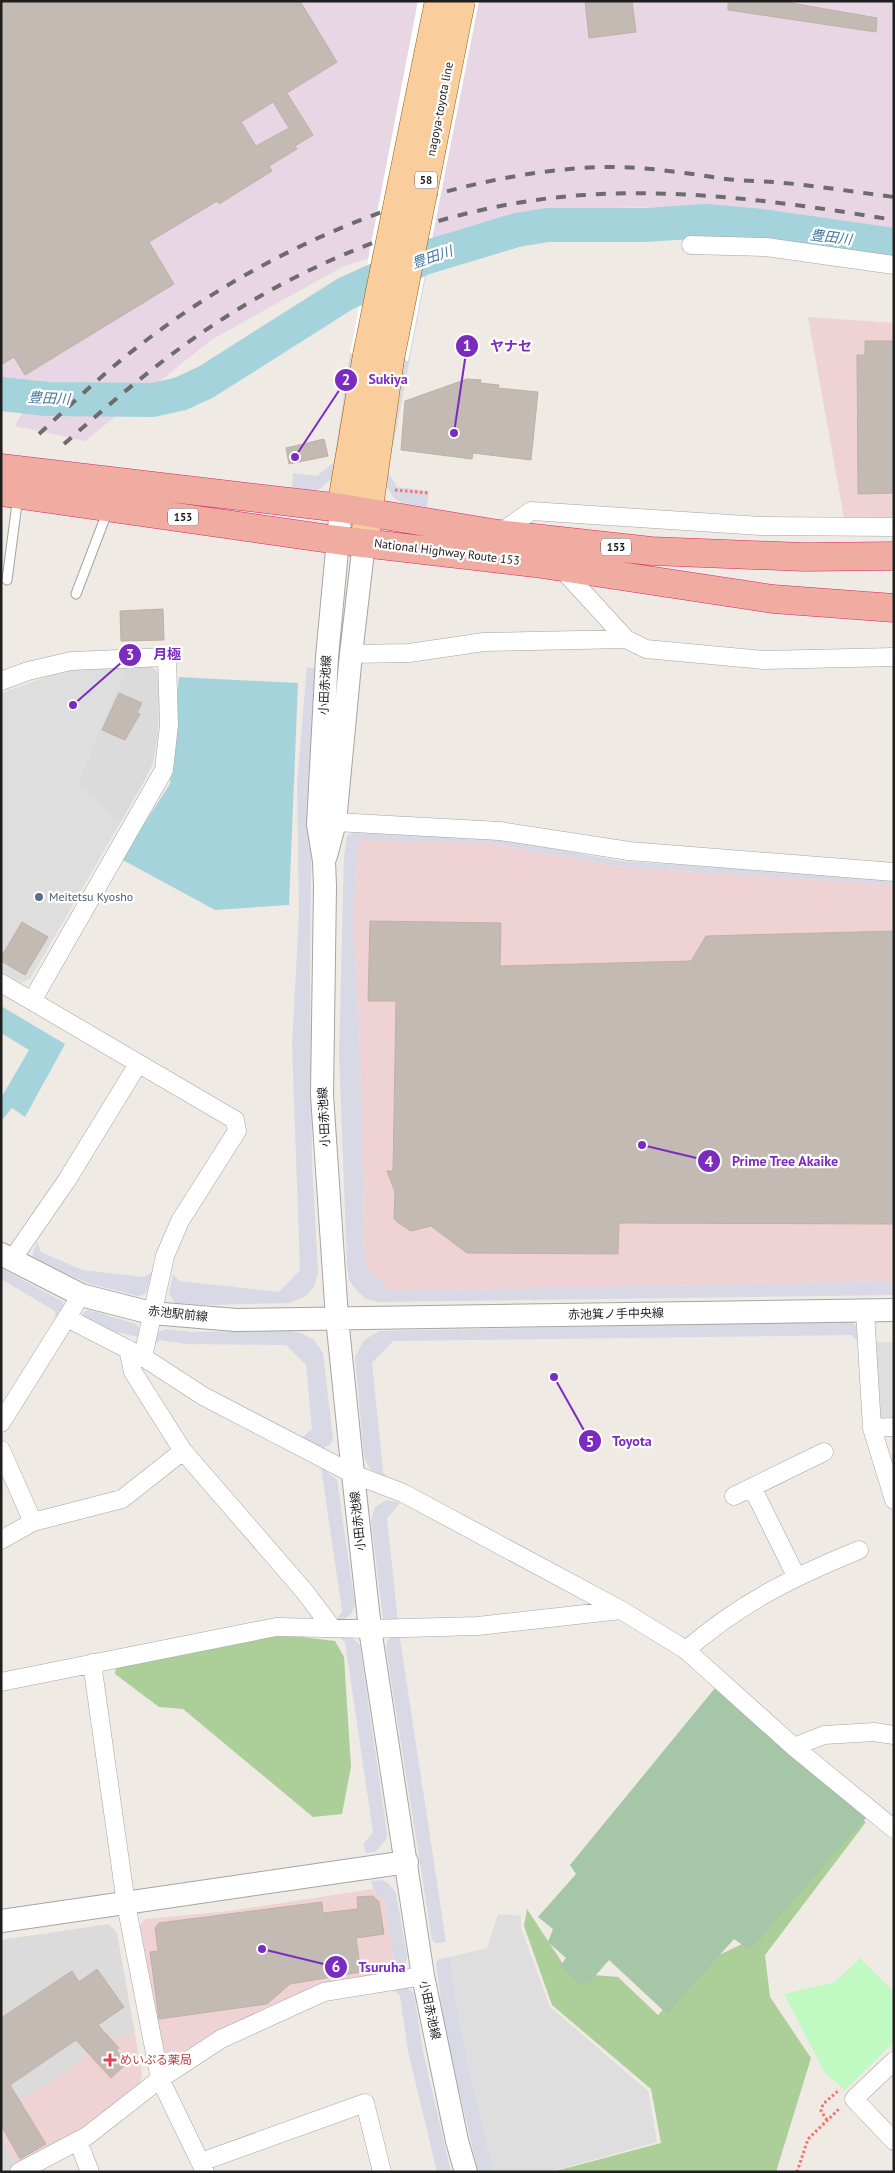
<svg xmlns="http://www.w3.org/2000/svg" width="895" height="2173" font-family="'PT Sans','Noto Sans JP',sans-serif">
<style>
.residential{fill:#dcdbdb}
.commercial{fill:#efd3d4}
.industrial{fill:#e8d6e5}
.forest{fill:#acce99}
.cemetery{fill:#a5c7a8}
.park{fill:#c1f9c2}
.parking{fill:#dedede}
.plaza{fill:#d8d9e4}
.water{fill:#a5d3dc}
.pier{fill:#fff}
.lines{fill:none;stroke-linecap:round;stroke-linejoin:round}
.river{stroke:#a5d3dc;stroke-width:34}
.building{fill:#c3bab3;stroke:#c0b0a6;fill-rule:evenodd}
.service-casing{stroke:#a5a5a5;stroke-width:11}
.minor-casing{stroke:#a5a5a5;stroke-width:19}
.tertiary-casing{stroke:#a5a5a5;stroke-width:24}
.primary-casing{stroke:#965c02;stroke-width:29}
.trunk-casing{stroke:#d7266e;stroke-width:29}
.path{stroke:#f8726c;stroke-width:3;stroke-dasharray:2.5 2.5;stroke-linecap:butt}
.service{stroke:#fff;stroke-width:9}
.minor{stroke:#fff;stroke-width:18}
.tertiary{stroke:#fff;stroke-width:22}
.primary{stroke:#facd9d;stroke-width:28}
.trunk{stroke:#f0aca0;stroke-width:28}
.rail{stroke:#6c6c6c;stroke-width:4;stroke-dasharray:10 10;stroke-linecap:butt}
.primary-bridge-casing{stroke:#965c02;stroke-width:29;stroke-linecap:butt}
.primary-bridge{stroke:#facd9d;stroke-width:28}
.service-dot{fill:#5c6f8a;stroke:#fff;stroke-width:2}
.health-dot{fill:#e0444e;stroke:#fff;stroke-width:2}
.labels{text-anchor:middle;stroke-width:4.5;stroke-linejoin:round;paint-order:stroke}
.shield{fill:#fff;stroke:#626262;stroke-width:1}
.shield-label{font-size:11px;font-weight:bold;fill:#1e1e1e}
.street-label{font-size:12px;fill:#1e1e1e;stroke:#fff}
.service-label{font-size:12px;fill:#4e5e75;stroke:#fff;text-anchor:start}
.health-label{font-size:12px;fill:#be3a42;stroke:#fff;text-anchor:start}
.water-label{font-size:14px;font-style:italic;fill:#45779c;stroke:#fff}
.leader{fill:none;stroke:#7b2cbf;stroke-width:2}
.callout-dot{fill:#7b2cbf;stroke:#fff;stroke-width:2}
.mark-label{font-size:15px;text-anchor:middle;font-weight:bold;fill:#fff}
.callout-label{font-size:14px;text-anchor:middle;font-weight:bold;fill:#7b2cbf;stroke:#fff;stroke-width:4.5;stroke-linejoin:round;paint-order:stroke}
</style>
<rect width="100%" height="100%" fill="#efeae4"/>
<path class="residential" d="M151,666L160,674L158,735L153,763L146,778L120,823L77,784L125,667Z
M109,1924L117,1933L135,2034L107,2038L57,2079L1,2111V1940Z
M1,2132L16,2168L5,2172H1Z"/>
<path class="commercial" d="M808,317L894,323V517L844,518Z
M362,840L488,843L622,867L894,885V1281L389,1291L365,1266L359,1016L353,928L357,845Z
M373,1889L385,1902L395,1965L389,1974L319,1984L196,2044L171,2062L162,2060L139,1927L145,1919L229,1911Z
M135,2034L142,2075L139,2086L80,2133L16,2168L1,2132V2111L57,2079L107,2038Z"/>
<path class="industrial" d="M1,1H894V228L709,206L610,208L473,225L344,266L211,340L85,441L15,426L32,394L1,390Z"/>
<path class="forest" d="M277,1634L335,1641L344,1657L351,1767L342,1814L313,1817L183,1709L159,1707L115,1674L117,1660Z
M853,1815L866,1822L765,1955L770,1997L811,2058L776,2172H552L661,2143L651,2089L552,2005L524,1926L527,1909L569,1973L618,1977L658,2015L713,1958L744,1943Z"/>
<path class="cemetery" d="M715,1688L867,1817L750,1950L734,1939L667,2014L609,1960L589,1983L579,1984L560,1966L566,1958L548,1942L553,1929L538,1917L576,1874L570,1865Z"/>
<path class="park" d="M860,1958L894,1992V2042L845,2090L825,2073L784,1994L835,1982Z"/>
<path class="parking" d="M125,667L77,783L120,823L30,979L21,983L1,971V693L49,676L72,670Z
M894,1342V1417L879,1418L873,1343Z
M498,1914L521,1916V1928L550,2007L648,2091L657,2142L549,2172H494L473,2087L456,2003L450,1957L487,1948Z"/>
<path class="plaza" d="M418,1L336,474L321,488L314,491L292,489L293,473L317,476L334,462L350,353Z
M479,1L388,472L397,487L429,491L427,507L403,503L394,498L382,479L398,360Z
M307,667L317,669L312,779L310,972L312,1162L318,1273L314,1287L306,1296L289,1303L205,1305L175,1303L169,1294L173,1274L179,1281L279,1292L300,1270L292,1045L299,914L297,783Z
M353,832L492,838L621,861L894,879V885L622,867L488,843L362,840L357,845L353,928L359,1016L365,1266L389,1291L894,1281V1295L379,1302L366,1299L356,1290L349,1280L347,1265L339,1054L344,857L347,836Z
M37,1242L41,1252L82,1270L144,1277L152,1272L147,1291L144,1295L137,1296L88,1283L39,1262L33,1256V1252Z
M1,1268L63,1302L64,1308L56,1322L55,1311L1,1279Z
M90,1310L136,1324L139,1327V1337L103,1329L78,1319L85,1311Z
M851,1321L856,1326L859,1343L852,1335L393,1341L372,1363L383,1471L388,1479L370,1469L364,1457L355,1357L364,1340L379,1331Z
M167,1329L192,1332L291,1331L301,1333L314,1340L323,1353L333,1439L330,1445L323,1448L301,1438L312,1429L306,1365L286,1345L186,1344L160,1340L154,1345L157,1332Z
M321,1467L337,1480L355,1605L351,1614L341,1622H335L342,1611Z
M387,1500L400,1503L387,1518L398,1622H386L383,1618L371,1521L375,1507Z
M399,1632L446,1942L440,1943H435L432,1939L386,1648L388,1640Z
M334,1633L350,1636L360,1645L387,1834L386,1840L375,1852L365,1853L364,1843L373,1832L345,1642Z
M382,1880L389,1884L396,1893L407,1957L404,1970L389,1974L395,1965L385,1902L373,1889L371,1881Z
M450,1957L456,2003L473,2087L494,2172H478L444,2025L436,1963L439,1959Z
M407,1987L414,1994L424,2056L451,2172H437L408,2051L400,1996L391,1988Z"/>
<path class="water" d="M179,677L298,683L289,905L215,910L121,859L170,784Z
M1,1006L65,1044L25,1117L12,1108L1,1121V1098L29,1050L1,1033Z"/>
<path class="pier" d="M418,1H479L408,361L350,353Z"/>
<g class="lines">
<path class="river" d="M1,394L47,399L153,400L180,394L206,382L345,294L424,258L517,230L547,225H644L706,221L762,226L894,245"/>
</g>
<path class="building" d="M1,1H300L337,62L287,93L313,135L295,146L297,149L269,166L272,171L219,204L217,201L149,242L174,284L25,375L14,357L1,365ZM273,102L289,128L256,146L241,122Z
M585,1H632L636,32L589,38Z
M728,1H780L877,18L876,32L728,10Z
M865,341H894V493L858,494L857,355H865Z
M467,379L481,380L480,383L499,385L498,388L538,392L531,460L473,453L472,459L401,450L405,401Z
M324,439L328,456L289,464L286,448Z
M163,609L164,640L121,641L120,611Z
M119,693L142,703L137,713L140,714L125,740L102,730Z
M370,921L501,923L500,966L691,961L706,936L894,931V1224L619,1223L618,1254L467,1253L431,1226L411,1231L397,1222L394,1218L395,1192L387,1171H393L396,1001H368Z
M22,922L48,937L25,975L1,961V957Z
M373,1896L379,1902L384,1934L356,1938L361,1972L290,1984L267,2004L159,2019L150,1952L158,1951L155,1928L159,1923L322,1902L323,1913L358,1909L357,1897Z
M97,1969L124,2007L98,2025L119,2048L116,2050L127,2063L111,2078L76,2040L10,2085L46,2144L20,2159L1,2125V2018L72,1971L79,1982Z"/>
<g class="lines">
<g class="service-casing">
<path id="service" d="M7,580L18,496
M76,594L108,510"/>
</g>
<g class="minor-casing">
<path id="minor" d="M691,245L766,247L894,265
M498,534L531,511L761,526L894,527
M561,568L626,639L646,649L764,660L894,657
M351,654L409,653L484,642L626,639
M1,681L28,671L71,661L167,657L169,725L164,770L32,1001L1,983
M335,822L500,831L629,851L894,872
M32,1001L235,1120L237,1131L180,1221L165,1256L143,1357
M11,1261L67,1180L138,1064
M865,1311L872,1428L894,1427
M67,1318L143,1357L203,1396L353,1474L403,1493L621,1610L686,1650L794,1747L894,1829
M128,1349L133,1372L183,1451L305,1592L332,1628
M1,1423L81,1295
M872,1428L894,1500
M1,1450L33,1522
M752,1487L796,1576
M734,1496L824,1452
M1,1540L33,1522L122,1499L183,1451
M686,1650C740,1603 793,1577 859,1550
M92,1663L126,1904L160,2079L205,2172
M1,1682L276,1627L370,1629L478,1626L621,1610
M794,1747L824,1735L874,1732L894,1735
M894,2061L854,2099L894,2141
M78,2141L90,2172
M201,2162L365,2103L382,2172
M19,2172L87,2136L160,2079L221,2039L324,1992L423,1976"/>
</g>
<g class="tertiary-casing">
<path id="tertiary" d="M341,508L327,657L318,824L324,861L325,886L322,1095L337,1318L353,1474L370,1629L423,1976L457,2141L466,2172
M326,856L335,822L351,654L364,543
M1,1254L81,1295L151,1313L236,1320L894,1310
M1,1921L407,1862"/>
</g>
<g class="primary-casing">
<path id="primary" d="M341,508L367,355
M364,543L390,359"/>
</g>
<g class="trunk-casing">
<path id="trunk" d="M1,468L341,508L498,534L651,551L804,557L894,556
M1,492L337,540L535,563L773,599L894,608"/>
</g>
<path class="path" d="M395,490L429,493
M827,2120L821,2111L823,2104L838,2091
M797,2172L808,2139L840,2108"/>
<use href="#service" class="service"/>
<use href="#minor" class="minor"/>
<use href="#tertiary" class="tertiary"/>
<use href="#primary" class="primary"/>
<use href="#trunk" class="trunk"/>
<path class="rail" d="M39,434C76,400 112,365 152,336C277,242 444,173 601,167C643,166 685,173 726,179C742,181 758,181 773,182C813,185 854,192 894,197
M64,444C115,399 166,355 224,318C328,251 459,203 584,195C688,188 791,203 894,220"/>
<g class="primary-bridge-casing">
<path id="primary-bridge" d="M367,355L439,1
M390,359L461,1"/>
</g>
<use href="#primary-bridge" class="primary-bridge"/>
</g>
<circle class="service-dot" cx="39" cy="897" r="5"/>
<path class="health-dot" d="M107.5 2052.5h5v5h5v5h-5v5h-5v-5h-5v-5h5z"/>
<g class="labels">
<g class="shield">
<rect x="415" y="171.5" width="22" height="17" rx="4"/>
<rect x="168" y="508.5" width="30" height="17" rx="4"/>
<rect x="601" y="538.5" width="30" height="17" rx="4"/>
</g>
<g class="shield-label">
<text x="426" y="184">58</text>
<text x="183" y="521">153</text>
<text x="616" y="551">153</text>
</g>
<g class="street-label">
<text transform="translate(440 109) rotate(-79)" y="4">nagoya-toyota line</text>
<text transform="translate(447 552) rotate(7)" y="4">National Highway Route 153</text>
<text transform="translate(325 685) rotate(-87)" y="4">小田赤池線</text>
<text transform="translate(324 1117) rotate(-93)" y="4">小田赤池線</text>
<text transform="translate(178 1314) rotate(6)" y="4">赤池駅前線</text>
<text transform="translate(616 1314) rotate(-1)" y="4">赤池箕ノ手中央線</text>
<text transform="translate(358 1521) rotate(-96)" y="4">小田赤池線</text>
<text transform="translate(430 2010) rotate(78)" y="4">小田赤池線</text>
</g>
<g class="service-label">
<text x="49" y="901">Meitetsu Kyosho</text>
</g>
<g class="health-label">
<text x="120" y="2064">めいぷる薬局</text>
</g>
<g class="water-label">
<text transform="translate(831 237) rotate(7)" y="5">豊田川</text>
<text transform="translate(432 257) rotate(-19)" y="5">豊田川</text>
<text transform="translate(49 398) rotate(3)" y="5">豊田川</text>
</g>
</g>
<path class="leader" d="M454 433L467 346M295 457L346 380M73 705L130 655M642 1145L709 1161M554 1377L590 1441M262 1949L336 1967"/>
<g class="callout-dot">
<circle cx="454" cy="433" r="5"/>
<circle cx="295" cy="457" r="5"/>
<circle cx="73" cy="705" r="5"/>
<circle cx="642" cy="1145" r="5"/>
<circle cx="554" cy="1377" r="5"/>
<circle cx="262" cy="1949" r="5"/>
<circle cx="467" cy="346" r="12"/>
<circle cx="346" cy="380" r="12"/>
<circle cx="130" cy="655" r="12"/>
<circle cx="709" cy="1161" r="12"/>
<circle cx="590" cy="1441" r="12"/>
<circle cx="336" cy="1967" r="12"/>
</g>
<g class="mark-label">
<text x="467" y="351">1</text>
<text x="346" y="385">2</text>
<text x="130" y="660">3</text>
<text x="709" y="1167">4</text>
<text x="590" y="1447">5</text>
<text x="336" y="1972">6</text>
</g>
<g class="callout-label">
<text x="511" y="351">ヤナセ</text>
<text x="388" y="384">Sukiya</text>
<text x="167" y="659">月極</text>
<text x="785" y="1166">Prime Tree Akaike</text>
<text x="632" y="1446">Toyota</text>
<text x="382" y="1972">Tsuruha</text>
</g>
<rect width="895" height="2173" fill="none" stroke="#1e1e1e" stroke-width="5"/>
</svg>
